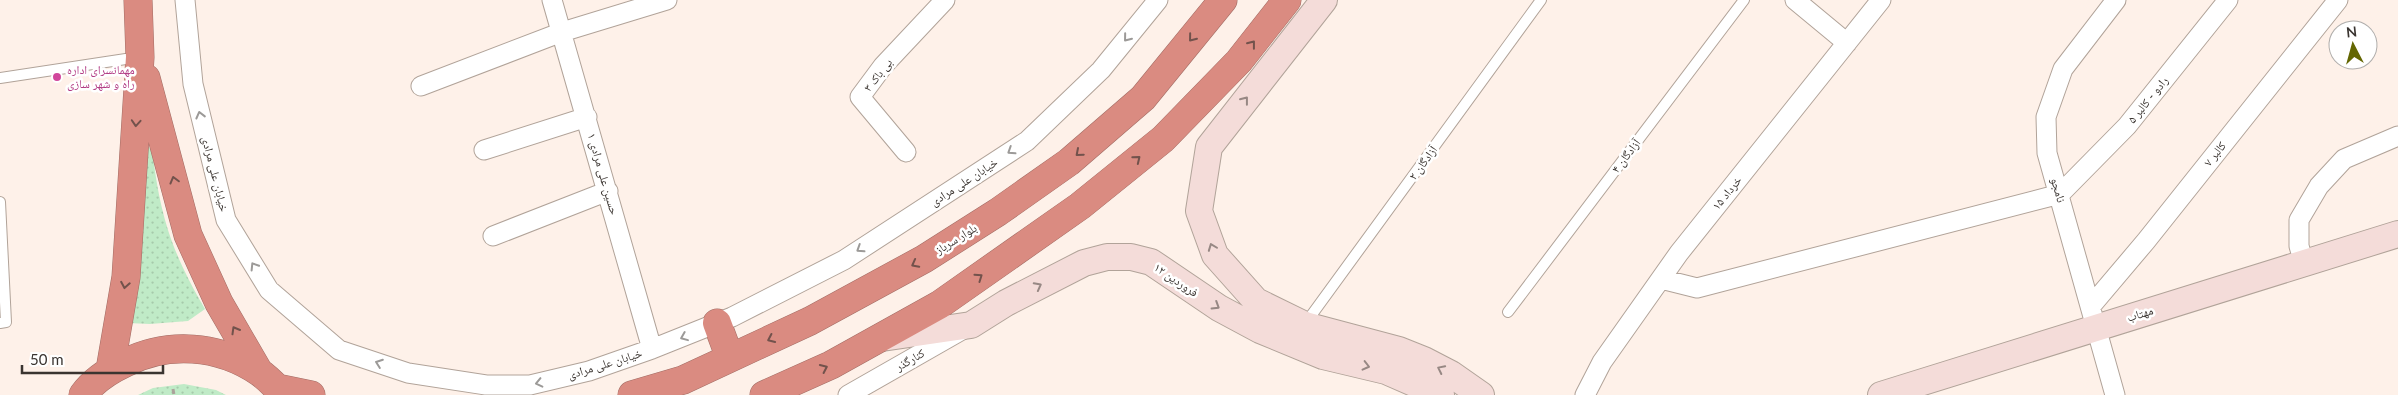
<svg xmlns="http://www.w3.org/2000/svg" width="2398" height="395" font-family="Lato,'Noto Naskh Arabic',sans-serif">
<style>
.grass{fill:url(#grass-dots)}
.lines{fill:none;stroke-linecap:round;stroke-linejoin:round}
.lane-casing{stroke:#b1a399;stroke-width:12}
.street-casing{stroke:#b1a399;stroke-width:21}
.secondary-casing{stroke:#b1a399;stroke-width:28}
.highway-casing{stroke:#a26d65;stroke-width:29}
.path{stroke:#aba19a;stroke-width:3;stroke-dasharray:5 2.5;stroke-linecap:butt}
.lane{stroke:#fff;stroke-width:10}
.street{stroke:#fff;stroke-width:19}
.secondary{stroke:#f4dcd9;stroke-width:26}
.highway{stroke:#da8b81;stroke-width:28}
.oneway{stroke:#9c9a98}
.oneway2{stroke:#72524c}
.oneway3{stroke:#978884}
.hotel-dot{fill:#d1479c;stroke:#fff;stroke-width:2}
.labels{text-anchor:middle;stroke-width:5;stroke-linejoin:round;paint-order:stroke}
.hotel-label{font-size:12px;fill:#b23c85;stroke:#fff;text-anchor:start}
.street-label{font-size:12px;fill:#3a3430;stroke:#fff}
</style>
<defs>
<pattern id="grass-dots" width="8" height="8" patternUnits="userSpaceOnUse" patternTransform="scale(1.25)"><rect width="8" height="8" fill="#c0ebc7"/><path d="M2 2h.1M6 6h.1" fill="none" stroke="#a6caab" stroke-width="1.8" stroke-linecap="round"/></pattern>
</defs>
<rect width="100%" height="100%" fill="#fef1e9"/>
<path class="grass" d="M145,145L152,149C160,215 171,251 205,309L188,321L150,324L127,323Z
M184,384L216,390L226,395H138L153,388Z"/>
<g class="lines">
<g class="lane-casing">
<path id="lane" d="M0,78L139,57
M0,202L6,322L0,323
M1508,312L1744,0
M1305,324L1541,0"/>
</g>
<g class="street-casing">
<path id="street" d="M185,0L193,84L226,220L269,290L339,350L408,373L486,385H530L589,371L652,349L732,317L844,260L1027,141L1101,70L1158,0
M552,0L652,349
M1795,0L1847,43
M421,86L562,32L667,0
M484,150L587,117
M906,152L860,97L883,66L945,0
M493,236L608,191
M2304,263L2299,246V220L2319,186L2344,159L2398,136
M1661,279L1697,288L2060,194L2127,126L2228,0
M2091,306L2146,241L2338,0
M848,395L962,330
M1585,395L1602,362L1679,253L1881,0
M2115,395L2047,153L2046,117L2063,69L2116,0"/>
</g>
<g class="secondary-casing">
<path id="secondary" d="M1324,0L1209,147L1199,211L1215,255L1256,301L1305,325L1399,350L1424,360L1451,374L1481,395
M882,338L971,325L1006,303L1084,263L1107,257H1131L1151,262L1219,308L1260,330L1323,356L1386,371L1441,395
M1881,395L2398,234"/>
</g>
<g class="highway-casing">
<path id="highway" d="M146,78L188,235L219,303L259,372
M717,323L730,358
M110,370L126,277L140,57L138,0
M277,388L311,395
M83,395C93,381 110,370 125,363C168,341 219,345 259,372C268,378 276,387 284,395
M632,395L683,380L810,321L924,259L998,212L1069,162L1143,98L1223,0
M764,395L831,365L939,305L1080,206L1163,139L1239,61L1287,0"/>
</g>
<path class="path" d="M173,389L174,395"/>
<use href="#lane" class="lane"/>
<use href="#street" class="street"/>
<use href="#secondary" class="secondary"/>
<use href="#highway" class="highway"/>
</g>
<defs><path id="oneway-chevron" d="M-2-3.5L2.5 0L-2 3.5" fill="none" stroke-width="1.6" stroke-linecap="round" stroke-linejoin="round" transform="scale(1.25)"/></defs>
<g class="oneway">
<use href="#oneway-chevron" transform="translate(1127 38) rotate(129)"/>
<use href="#oneway-chevron" transform="translate(200 115) rotate(-104)"/>
<use href="#oneway-chevron" transform="translate(1011 151) rotate(147)"/>
<use href="#oneway-chevron" transform="translate(860 249) rotate(147)"/>
<use href="#oneway-chevron" transform="translate(254 266) rotate(-122)"/>
<use href="#oneway-chevron" transform="translate(684 337) rotate(158)"/>
<use href="#oneway-chevron" transform="translate(379 363) rotate(-160)"/>
<use href="#oneway-chevron" transform="translate(539 383) rotate(167)"/>
</g>
<g class="oneway2">
<use href="#oneway-chevron" transform="translate(1192 38) rotate(129)"/>
<use href="#oneway-chevron" transform="translate(1252 44) rotate(-52)"/>
<use href="#oneway-chevron" transform="translate(136 123) rotate(94)"/>
<use href="#oneway-chevron" transform="translate(1079 153) rotate(139)"/>
<use href="#oneway-chevron" transform="translate(1137 159) rotate(-39)"/>
<use href="#oneway-chevron" transform="translate(174 180) rotate(-105)"/>
<use href="#oneway-chevron" transform="translate(915 264) rotate(152)"/>
<use href="#oneway-chevron" transform="translate(979 277) rotate(-35)"/>
<use href="#oneway-chevron" transform="translate(125 285) rotate(100)"/>
<use href="#oneway-chevron" transform="translate(235 330) rotate(-120)"/>
<use href="#oneway-chevron" transform="translate(771 339) rotate(155)"/>
<use href="#oneway-chevron" transform="translate(824 368) rotate(-25)"/>
</g>
<g class="oneway3">
<use href="#oneway-chevron" transform="translate(1245 100) rotate(-52)"/>
<use href="#oneway-chevron" transform="translate(1212 247) rotate(-111)"/>
<use href="#oneway-chevron" transform="translate(1038 286) rotate(-28)"/>
<use href="#oneway-chevron" transform="translate(1216 306) rotate(32)"/>
<use href="#oneway-chevron" transform="translate(1366 366) rotate(14)"/>
<use href="#oneway-chevron" transform="translate(1441 369) rotate(-154)"/>
</g>
<circle class="hotel-dot" cx="57" cy="77" r="5"/>
<g class="labels">
<g class="hotel-label">
<text x="67" y="74">مهمانسراى اداره<tspan x="67" dy="14">راه و شهر سازى</tspan></text>
</g>
<g class="street-label">
<text transform="translate(878 75) rotate(-52)" y="4">بی باک ۳</text>
<text transform="translate(2148 100) rotate(-51)" y="4">رادو - کالبر ۵</text>
<text transform="translate(2215 154) rotate(-51)" y="4">کالبر ۷</text>
<text transform="translate(1626 156) rotate(-53)" y="4">آزادگان ۴</text>
<text transform="translate(1423 163) rotate(-54)" y="4">آزادگان ۲</text>
<text transform="translate(215 174) rotate(76)" y="4">خیابان علی مرادی</text>
<text transform="translate(603 174) rotate(74)" y="4">حسین علی مرادی ۱</text>
<text transform="translate(964 182) rotate(-33)" y="4">خیابان علی مرادی</text>
<text transform="translate(2058 190) rotate(74)" y="4">نامجو</text>
<text transform="translate(1727 193) rotate(-51)" y="4">۱۵ خرداد</text>
<text transform="translate(956 239) rotate(-32)" y="4">بلوار سرباز</text>
<text transform="translate(1176 280) rotate(34)" y="4">۱۲ فروردین</text>
<text transform="translate(2140 314) rotate(-17)" y="4">مهتاب</text>
<text transform="translate(910 360) rotate(-30)" y="4">کنارگذر</text>
<text transform="translate(605 364) rotate(-17)" y="4">خیابان علی مرادی</text>
</g>
</g>
<g transform="translate(2353 45) rotate(354)"><circle r="24" fill="#ffffff" stroke="#b0aeac"/>
<path d="M0-4L9 19L0 12L-9 19Z" fill="#636601"/>
<text y="-8" font-size="14" font-weight="bold" text-anchor="middle" fill="#3a3430">N</text>
</g>
<path d="M22 365v8h141v-8" fill="none" stroke="#3a3430" stroke-width="2.5"/>
<text x="30" y="365" font-size="15" fill="#3a3430" stroke="#ffffff" stroke-width="4" paint-order="stroke">50 m</text>
</svg>
